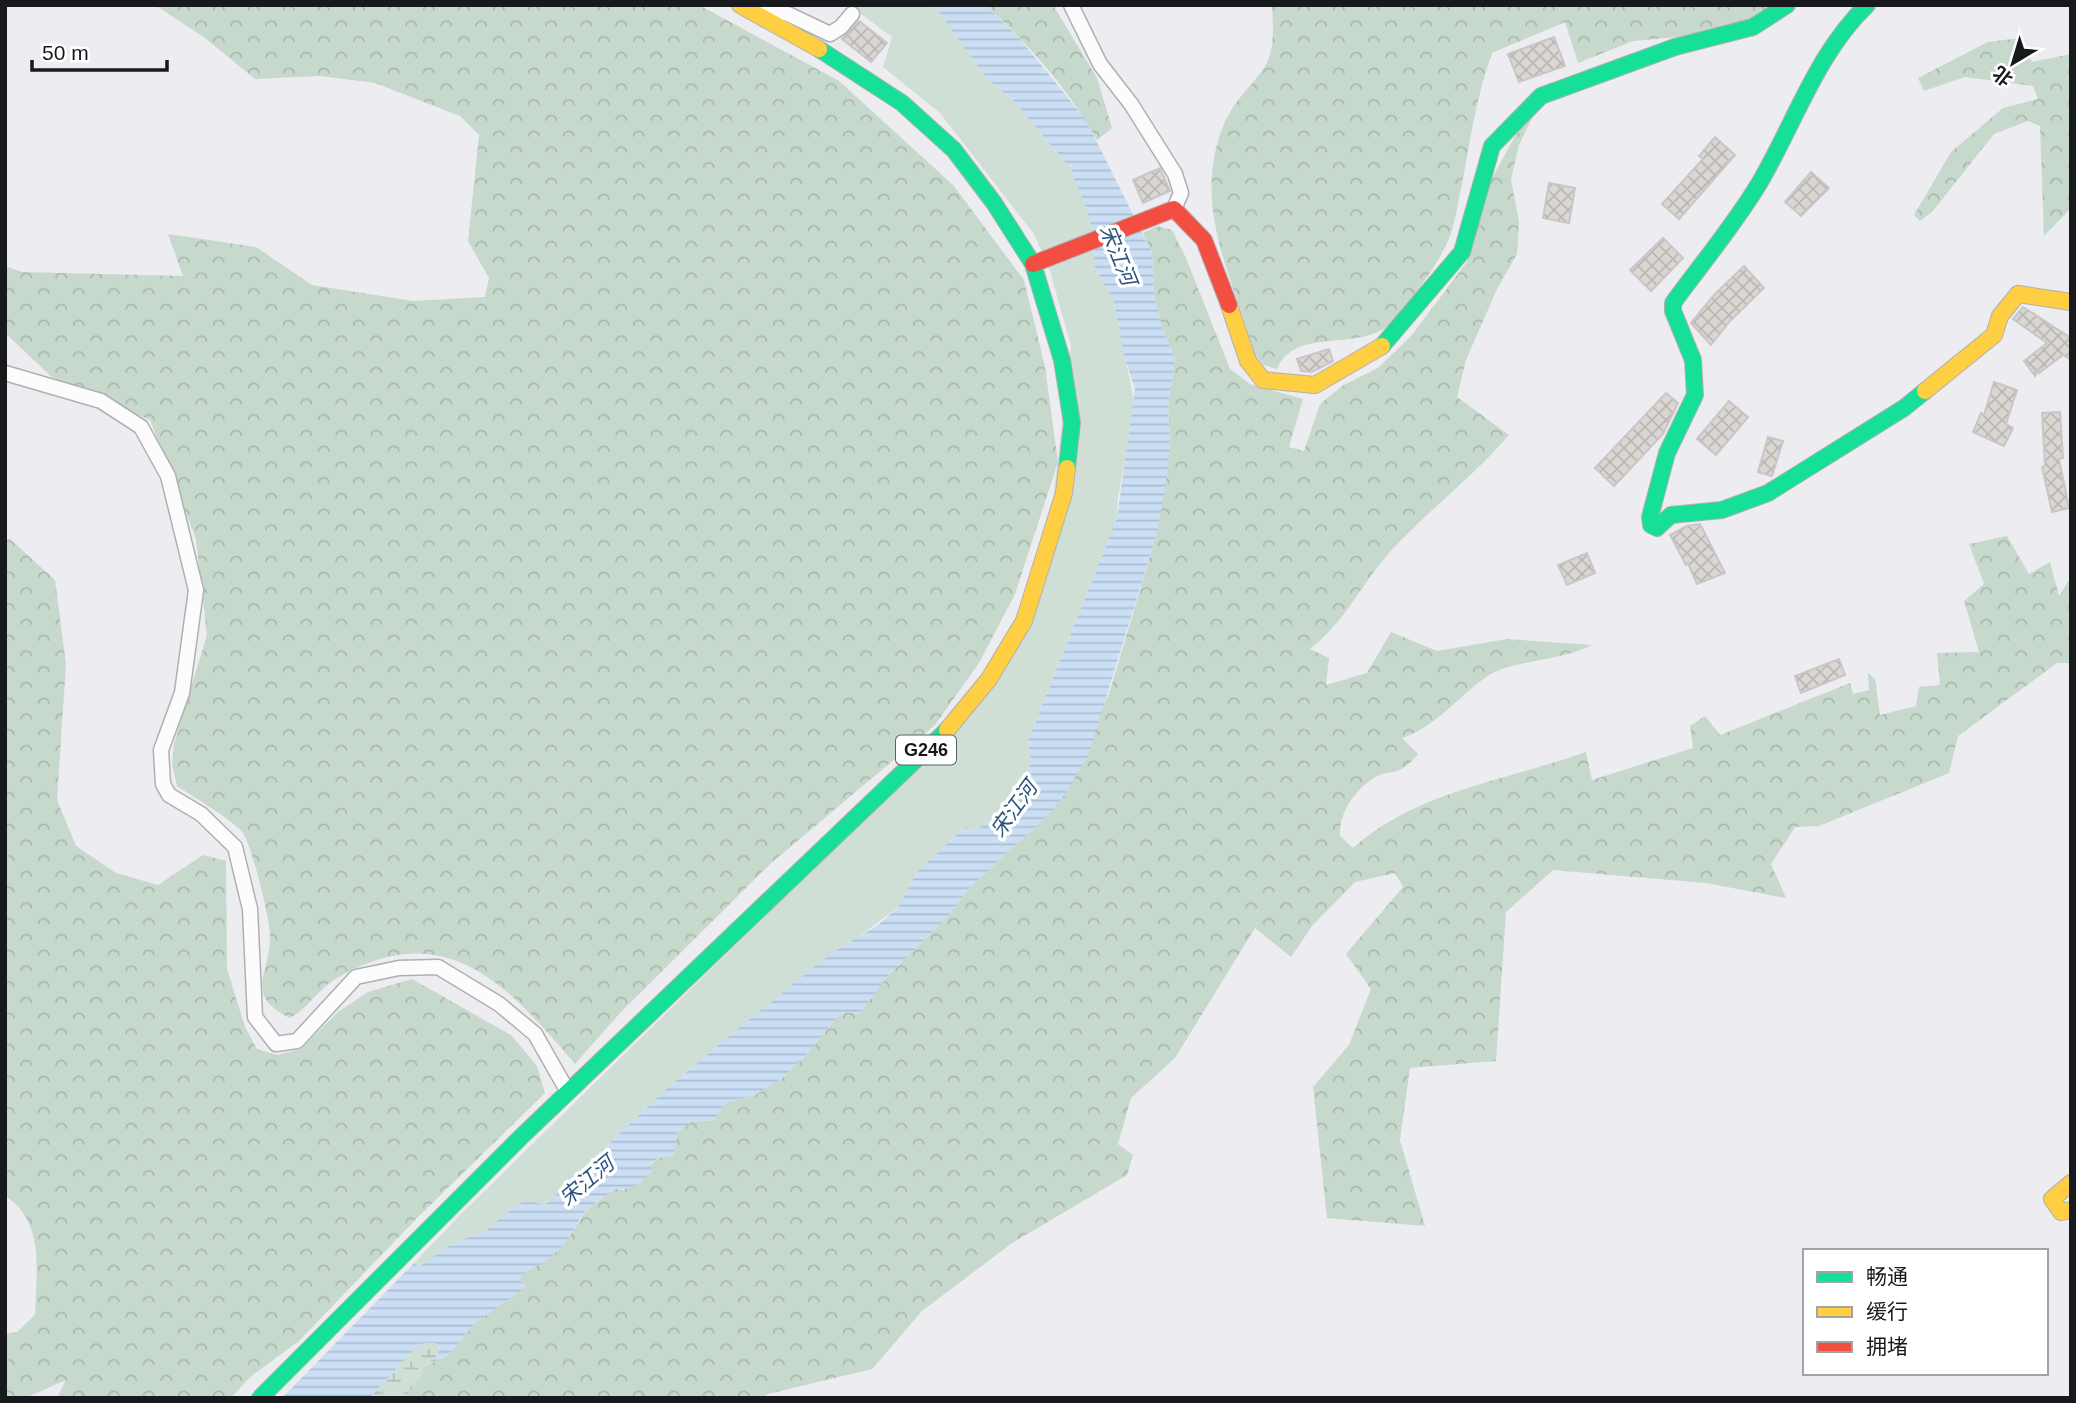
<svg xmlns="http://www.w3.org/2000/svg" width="2076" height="1403" font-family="Helvetica,'Noto Sans SC',sans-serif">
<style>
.grass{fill:#d0dfd5}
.forest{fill:url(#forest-crowns)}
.wetland{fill:url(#wetland-marsh)}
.water{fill:url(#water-rules)}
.building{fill:url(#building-cross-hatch);stroke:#c8c7c7;stroke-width:2}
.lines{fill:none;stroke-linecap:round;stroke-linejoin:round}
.street-casing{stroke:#b0b0b3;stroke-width:17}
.fast-casing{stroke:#b0b0b3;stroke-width:18}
.slow-casing{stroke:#b0b0b3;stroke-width:18}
.jam-casing{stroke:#b0b0b3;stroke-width:18}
.street{stroke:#fcfcfd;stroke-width:14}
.fast{stroke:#16e098;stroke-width:16}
.slow{stroke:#ffcf43;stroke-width:16}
.jam{stroke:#f24e42;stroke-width:16}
.labels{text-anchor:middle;stroke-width:7;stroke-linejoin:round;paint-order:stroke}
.shield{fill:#fff;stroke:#5d5e60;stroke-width:2}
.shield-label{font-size:18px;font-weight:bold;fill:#18191c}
.water-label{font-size:21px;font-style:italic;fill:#2c537b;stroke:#fff}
</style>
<defs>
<pattern id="forest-crowns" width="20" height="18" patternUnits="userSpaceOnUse" patternTransform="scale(1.75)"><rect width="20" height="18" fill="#c7d8cc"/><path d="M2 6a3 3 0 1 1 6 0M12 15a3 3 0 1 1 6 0" fill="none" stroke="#aab9af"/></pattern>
<pattern id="wetland-marsh" width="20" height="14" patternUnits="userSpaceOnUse" patternTransform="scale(1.75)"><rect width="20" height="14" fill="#d0dfd5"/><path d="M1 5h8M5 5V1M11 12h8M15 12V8" fill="none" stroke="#b2bfb6"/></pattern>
<pattern id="water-rules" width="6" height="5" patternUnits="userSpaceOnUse" patternTransform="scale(1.75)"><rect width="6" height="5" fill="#cadef4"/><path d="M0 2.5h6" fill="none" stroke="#adbed1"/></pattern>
<pattern id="building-cross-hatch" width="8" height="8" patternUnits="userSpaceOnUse" patternTransform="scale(1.75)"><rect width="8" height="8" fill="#dbd6d2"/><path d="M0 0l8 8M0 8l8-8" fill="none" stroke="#bbb7b4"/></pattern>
</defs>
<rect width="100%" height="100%" fill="#ececf1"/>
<path class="grass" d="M849,5H934L987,79L1013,100L1070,168L1090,219L1095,268L1114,302L1135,406L1118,497L1117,518L1028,741L1031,761L1025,778L1013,790L1002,815L971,832L966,826L917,872L899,906L729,1036L663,1092L545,1205L531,1201L483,1233L456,1241L419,1268L414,1263L461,1214L899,785L1042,596L1071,346L1050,271L1034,234L940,113L883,67L892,37Z"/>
<path class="forest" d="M155,5H699L839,81L953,185L1024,280L1045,367L1058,462L1015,594L979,663L935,725L769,865L620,1013L575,1064C506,983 444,914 334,980C318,990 308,1008 290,1018C242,995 271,972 270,936C270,918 252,847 243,833C233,820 192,796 177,786L172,764L174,743L207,635L196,539L150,420L52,377L5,333V266L22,272L183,276L168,234L256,247L312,285L413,301L485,297L489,278L468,241L479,135L460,116L375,83L320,76L255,79L205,38Z
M986,5H1053L1097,78L1112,128L1097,140C1070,91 1027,43 986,5Z
M1272,5H1774L1746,22L1689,36L1633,41L1578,63L1565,22L1492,53C1476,97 1470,143 1461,189C1457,206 1455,225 1448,241C1438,264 1411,301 1394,320C1364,355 1296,324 1277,369L1263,365L1255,355C1234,279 1192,210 1222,129C1232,103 1246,92 1261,72C1276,54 1273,27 1272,5Z
M2020,38L2032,62L2071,54V208L2044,236L2040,126L2028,121L1994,134L1932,212L1920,221L1914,215L1951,152L2003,108L2038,99L2033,86L1965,77L1924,91L1918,78L1988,42Z
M1533,116L1519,145L1511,179L1519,222L1517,254L1497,289L1466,360L1457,397L1509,435C1472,478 1427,511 1389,553C1361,585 1344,623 1310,649L1329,658L1326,685L1367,673L1391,632L1437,651L1507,639L1592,645C1562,661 1513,660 1489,675C1458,696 1439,725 1402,738L1418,754C1396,781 1390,766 1371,780C1352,793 1339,815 1340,836L1353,848C1416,791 1508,780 1586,752L1592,780L1693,748L1690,726L1705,716L1720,735L1850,683L1853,694L1869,690L1868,673L1875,679L1880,715L1916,706L1919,687L1940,685L1937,653L1979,652L1964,601L1984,584L1969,544L2007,536L2029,574L2050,562L2059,596L2071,577V663H2057L1958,736L1949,773L1819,826L1795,827L1771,864L1786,898L1706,883L1553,870L1506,912L1496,1061L1410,1068L1400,1140L1425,1226L1327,1218L1313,1087L1349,1045L1371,989L1346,954L1403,887L1395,873L1355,882L1312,926L1291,957L1255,928L1175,1058L1131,1098L1118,1144L1133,1155L1127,1175L1012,1243L922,1311L872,1369L768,1394L762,1398H405L423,1367L448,1355L474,1324L525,1287L520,1279L522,1274C551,1260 565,1246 581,1218C587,1207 605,1197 615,1189L624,1190L658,1158L674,1155L677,1134L691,1122L714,1120L725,1103L755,1095L782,1078L807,1054L838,1016L847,1012L859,1014L885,979L950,914L968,889L1046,817L1109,694L1156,536L1170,447L1168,406L1175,358L1162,328L1154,294L1152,253L1143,233L1157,226L1172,230L1186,258L1230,369L1250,384L1303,399L1289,447L1304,451L1320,404L1342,386L1378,368L1411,336L1467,262L1489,184L1515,136Z
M10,539L55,580L66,664L57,800L76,846L116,873L158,885L203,855L226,861L227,969L245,1027L257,1049L277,1055L301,1049L338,1012L368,992L412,979L511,1035L537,1066L545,1093L417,1218L299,1341L250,1377L231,1398H57L66,1380L25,1398H5V1334L17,1332L35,1315C36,1273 46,1222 5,1196V540Z"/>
<path class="wetland" d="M424,1343H435L440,1348L436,1357L423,1367V1374L405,1398H370L413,1350Z"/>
<path class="water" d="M934,5H986L1020,39L1086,120L1152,253L1154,294L1162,328L1175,358L1168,406L1170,447L1165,491L1156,536L1088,756L1063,797L1046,817L968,889L950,914L885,979L859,1014L847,1012L838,1016L807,1054L782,1078L755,1095L725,1103L714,1120L691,1122L677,1134L674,1155L658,1158L650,1164L652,1172C641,1183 632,1191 615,1189C605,1197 586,1207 580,1218C564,1249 553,1259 522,1274L520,1280L526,1287L474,1324L448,1355L423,1367L436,1357L440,1348L435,1343H424L413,1350L370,1398H282L414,1263L419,1267L456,1241L483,1233L520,1203L531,1201L545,1205L663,1092L729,1036L829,955L878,925L899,906L917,872L966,826L971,832L1002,815L1013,790L1025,778L1031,761L1028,741L1117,518L1135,389L1124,355L1114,302L1095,268L1090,219L1070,168L1013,100L987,79Z"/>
<path class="building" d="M859,21L887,43L871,62L842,39Z
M1554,37L1565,66L1519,82L1508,54Z
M1715,137L1735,155L1679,219L1662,204L1703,159L1699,156Z
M1160,168L1170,191L1143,203L1133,180Z
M1811,172L1829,188L1801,216L1785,202Z
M1549,183L1575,188L1569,223L1543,218Z
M1663,238L1683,258L1651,291L1630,270Z
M1744,266L1764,288L1730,321L1711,345L1691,323L1714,295Z
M2023,307L2071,338V360L2063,355L2039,373V368L2035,376L2024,361L2047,343L2013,319Z
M1329,349L1333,361L1312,372L1301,371L1297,359Z
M1994,382L2017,390L2006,424L2013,428L2004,446L1973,432L1981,413L1984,415Z
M1666,393L1678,403L1663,434L1614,486L1595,468Z
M1729,401L1748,417L1716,455L1697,439Z
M2060,412L2063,458L2059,459L2069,508L2052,512L2042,467L2045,466L2042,413Z
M1768,437L1783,441L1772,476L1758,472Z
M1700,524L1725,573L1697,584L1688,563L1686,565L1670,535L1687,526Z
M1587,553L1595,573L1567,585L1558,565Z
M1839,659L1845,675L1801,693L1795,676Z"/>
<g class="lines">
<g class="street-casing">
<path id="street" d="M1071,5L1100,64L1131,104L1175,174L1181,193L1174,209
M762,9L788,14L830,34L841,27L852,14
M5,373L101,401L141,427L168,476L196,590L182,693L161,750L163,784L169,795L201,814L235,847L250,909L255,1017L276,1044L297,1041L356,977L399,968L438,967L499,1004L535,1034L568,1092"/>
</g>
<g class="fast-casing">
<path id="fast" d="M1867,5C1817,53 1795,122 1760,182C1735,224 1702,263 1673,303V311L1693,360L1695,395L1667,453L1650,517L1651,525L1657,528L1671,515L1722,510L1768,493L1904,408L1925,391
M819,49L902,103L954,150L994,203L1033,264L1062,360L1072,423L1067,468
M1382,346L1462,252L1492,146L1541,96L1675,47L1753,27L1787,5
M260,1398L522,1136L947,730"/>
</g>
<g class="slow-casing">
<path id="slow" d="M740,5L819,49
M1229,305L1248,361L1263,380L1315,385L1382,346
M1925,391L1994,335L2000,316L2018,294L2071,302
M947,730L989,679L1024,621L1064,493L1067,468
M2071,1183L2052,1199L2061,1212L2071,1210"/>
</g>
<g class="jam-casing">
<path id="jam" d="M1033,264L1174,209L1204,240L1229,305"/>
</g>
<use href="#street" class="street"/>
<use href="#fast" class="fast"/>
<use href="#slow" class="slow"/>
<use href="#jam" class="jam"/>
</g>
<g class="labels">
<rect class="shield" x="896" y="735.5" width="60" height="29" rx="5"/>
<g class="shield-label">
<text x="926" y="756">G246</text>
</g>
<g class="water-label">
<text transform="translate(1118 255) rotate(68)" y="7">宋江河</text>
<text transform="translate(1014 809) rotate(-54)" y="7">宋江河</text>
<text transform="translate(587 1181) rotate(-40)" y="7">宋江河</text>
</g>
</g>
<rect width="2076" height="1403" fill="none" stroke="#18191c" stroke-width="14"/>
<rect x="1803" y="1249" width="245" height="126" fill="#ffffff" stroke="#a3a3a4" stroke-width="2"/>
<rect x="1817" y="1272" width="35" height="10" fill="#16e098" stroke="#a3a3a4" stroke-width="2"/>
<text x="1866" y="1284" font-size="21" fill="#18191c">畅通</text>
<rect x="1817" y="1307" width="35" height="10" fill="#ffcf43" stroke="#a3a3a4" stroke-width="2"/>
<text x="1866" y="1319" font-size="21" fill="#18191c">缓行</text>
<rect x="1817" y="1342" width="35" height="10" fill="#f24e42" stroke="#a3a3a4" stroke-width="2"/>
<text x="1866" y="1354" font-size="21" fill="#18191c">拥堵</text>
<g transform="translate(2013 63) rotate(218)" stroke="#ffffff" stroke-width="5" paint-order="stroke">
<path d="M0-5L12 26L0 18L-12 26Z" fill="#18191c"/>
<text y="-10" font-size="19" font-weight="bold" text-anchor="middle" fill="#18191c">北</text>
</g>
<path d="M32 60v10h135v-10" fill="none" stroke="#18191c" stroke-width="3.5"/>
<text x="42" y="60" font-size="21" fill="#18191c" stroke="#ffffff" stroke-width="5" paint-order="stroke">50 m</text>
</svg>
